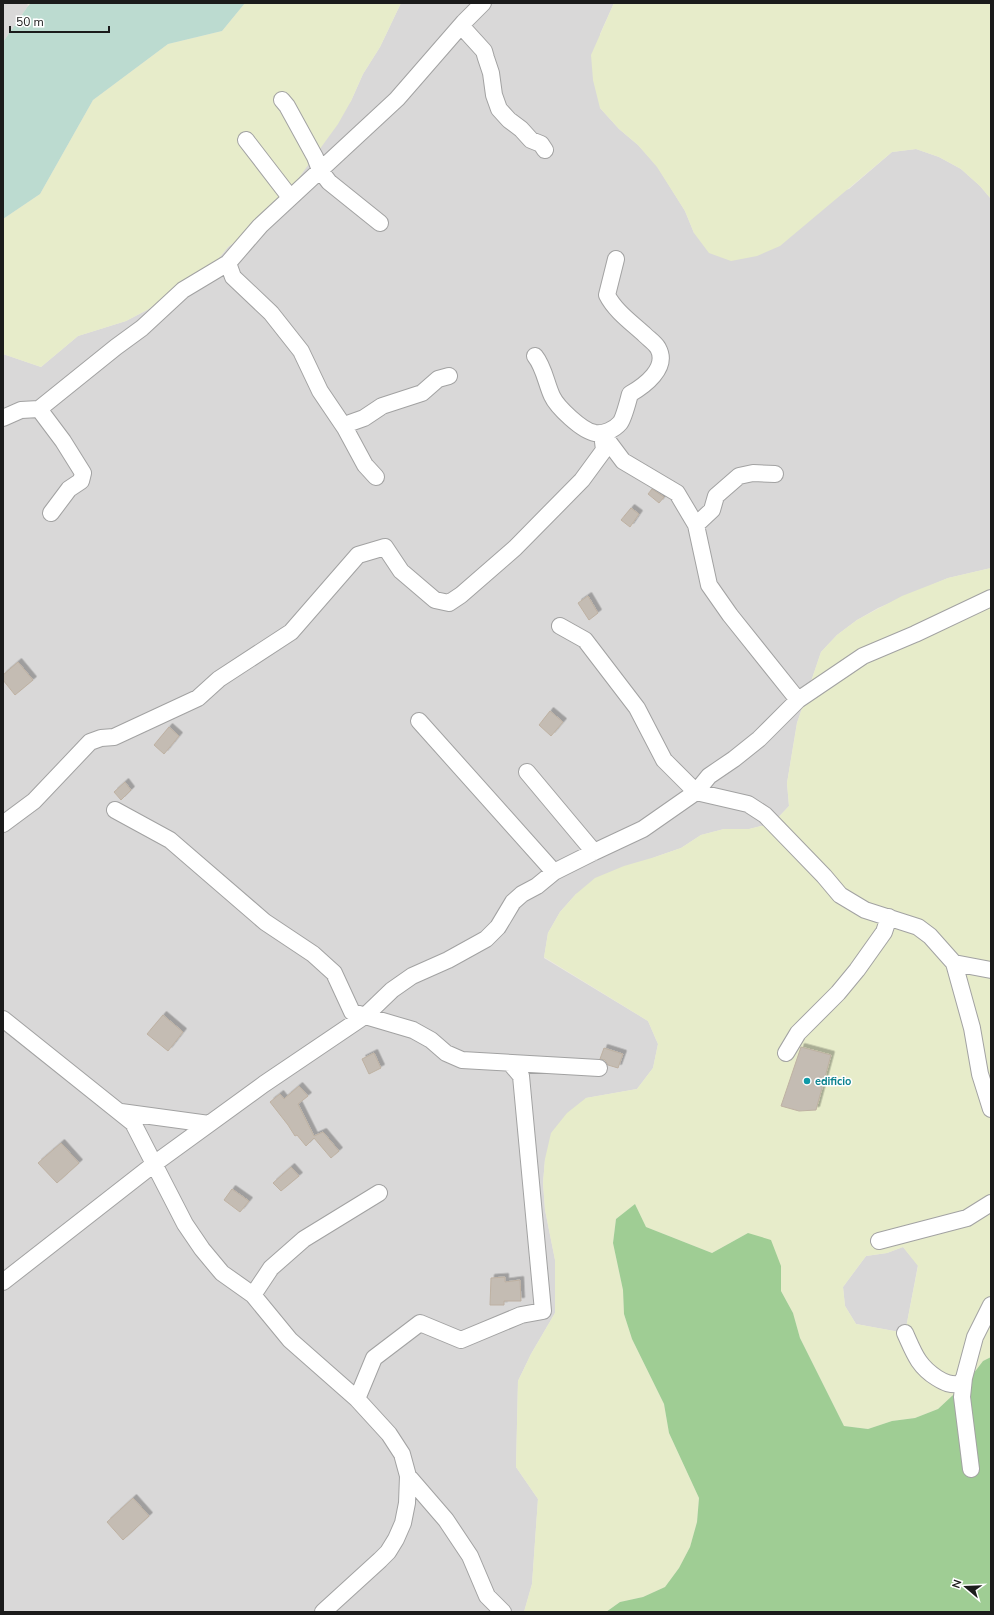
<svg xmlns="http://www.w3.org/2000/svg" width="994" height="1615" font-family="'Nunito Sans',sans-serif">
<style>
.residential{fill:#d9d8d8}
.farmland{fill:#e7ecca;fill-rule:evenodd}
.forest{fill:#9fcd94}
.wetland{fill:#bcdbd0}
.building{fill:#c4bcb3;stroke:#beb1a2;filter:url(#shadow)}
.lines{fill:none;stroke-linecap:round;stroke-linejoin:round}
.minor-casing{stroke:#a2a2a2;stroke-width:18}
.minor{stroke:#fff;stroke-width:16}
.culture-dot{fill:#0f9aa8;stroke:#fff;stroke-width:1.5}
.labels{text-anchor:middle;stroke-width:3;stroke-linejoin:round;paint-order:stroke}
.culture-label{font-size:11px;font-weight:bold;fill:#0d838f;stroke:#fff;text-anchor:start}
</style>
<defs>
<filter id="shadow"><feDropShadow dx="3.5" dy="-3.5" stdDeviation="0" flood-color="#0004"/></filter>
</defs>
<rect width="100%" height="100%" fill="#edeae0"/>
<path class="residential" d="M3,3H27L28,6L3,42Z
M401,3H614L600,34V108L619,129L638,145L657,166L685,211L694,233L849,189L892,152L916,149L939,157L961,169L980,186L991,199V568L948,578L878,608L857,620L837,635L821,652L797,723L787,783L789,806L773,823L749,829H724L701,835L681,848L655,857L576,894L560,912L548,933L544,958L648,1021L658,1044L653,1068L637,1089L586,1098L545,1159L543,1183L545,1210L555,1260V1313L531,1354L518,1381L516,1467L538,1499L532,1584L524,1612H3V354L41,367L78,336L126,321L147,310L211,268L228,247L250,231L351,101L363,74L380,47Z
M903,1247L918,1265L905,1333L856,1324L845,1306L843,1287L866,1256L887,1253Z"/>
<path class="farmland" d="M245,3H401L380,47L363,74L351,101L338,124L290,190L250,231L228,247L211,268L147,310L126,321L78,336L41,367L3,354V219L40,194L93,100L168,44L222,31Z
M614,3H991V199L980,186L961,169L939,157L916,149L892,152L780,246L757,256L731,261L709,253L694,233L685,211L657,167L638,145L619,129L600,108L593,80L591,55Z
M991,568V1357L983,1361L967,1382L938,1409L915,1418L892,1421L868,1429L844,1426L800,1338L793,1313L781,1291V1266L748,1233L712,1253L646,1227L635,1204L616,1219L613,1243L623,1290L624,1314L632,1339L664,1404L669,1433L699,1498L697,1522L690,1547L679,1568L665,1587L643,1597L620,1602L606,1612H524L532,1584L538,1499L516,1467L518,1381L531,1354L555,1313V1260L545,1210L543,1183L545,1159L551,1133L567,1113L586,1098L637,1089L653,1068L658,1044L648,1021L544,957L548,933L560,912L576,894L595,878L624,866L655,857L681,848L701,835L724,829H749L773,823L789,806L787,783L797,723L821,652L837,635L857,620L902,596L948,578ZM903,1247L918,1266L905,1333L856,1324L845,1306L843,1287L866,1256L887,1253Z"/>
<path class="forest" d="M635,1204L646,1227L712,1253L748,1233L771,1240L781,1266V1291L793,1313L800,1338L844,1426L868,1429L892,1421L915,1418L938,1409L967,1382L983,1361L991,1357V1612H606L620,1602L643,1597L665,1587L679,1568L690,1547L697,1522L699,1498L669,1433L664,1404L632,1339L624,1314L623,1290L613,1243L616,1219Z"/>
<path class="wetland" d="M31,3H245L222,31L168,44L93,100L40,194L3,219V42L28,6Z"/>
<path class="building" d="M652,489L664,497L659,503L648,494Z
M631,508L639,514L630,527L621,520Z
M588,596L598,613L589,620L578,603Z
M18,662L33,680L15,695L3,680V675Z
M550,711L563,722L551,736L539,725Z
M169,727L179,736L164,754L154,745Z
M125,782L131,790L121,800L114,792Z
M163,1015L183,1032L168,1051L147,1034Z
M801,1047L831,1055L816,1110L799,1111L781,1106Z
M604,1048L623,1054L618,1068L608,1065L605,1060L600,1059Z
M374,1053L381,1068L369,1074L362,1059Z
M299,1086L308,1096L298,1104L314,1136L323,1132L339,1151L331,1158L314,1138L306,1146L297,1135L295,1136L288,1125L270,1102L280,1094L284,1099Z
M61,1143L79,1163L57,1183L38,1163Z
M291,1167L299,1176L281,1191L273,1183Z
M232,1189L249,1201L240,1212L224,1200Z
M505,1277V1282L520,1280L521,1301H504V1305H490L491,1278Z
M133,1498L149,1516L123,1540L107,1522Z"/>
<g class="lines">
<g class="minor-casing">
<path id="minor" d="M464,22V29L484,51L486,58L491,73L494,95L499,109L509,120L521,129L531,140L541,144L545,150
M282,100L287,106L315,157L320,170L329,182L380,223
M246,140L286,192L292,196
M228,263L233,277L271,313L301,351L320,391L345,428L365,465L376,477
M535,356C544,367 546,383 552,396C557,407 582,431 595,433C604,434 614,430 620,423C624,418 628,401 630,394C644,386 669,368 658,348C655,343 649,339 645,335C632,323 615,311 607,295L616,259
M39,409L63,441L83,473L81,481L69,489L51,513
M3,418L21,410L39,409L116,347L142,328L183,290L228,263L260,226L397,99L464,22L483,3
M345,428L350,423L364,418L382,406L422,393L438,379L449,376
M602,433L623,461L677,493L696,525L709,585L730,615L798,700
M696,525L712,510L716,496L739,476L753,473L775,474
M560,626L585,640L637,708L664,760L696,792L748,804L765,815L824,876L840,895L865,910L918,927L930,936L954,963L972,1028L980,1074L991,1109
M419,721L554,872
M527,772L594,852
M115,810L170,840L265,922L313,954L334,973L352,1012L413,1030L431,1040L446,1053L462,1060L599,1068
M3,824L34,801L90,742L101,738L114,737L198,698L219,679L291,632L358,555L385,547L401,571L435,600L449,603L461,595L515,548L582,480L604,450L602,433
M954,963L991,970
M3,1019L133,1123L185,1224L202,1249L222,1273L253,1295L290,1340L357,1399L389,1434L402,1454L408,1476L407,1503L403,1523L396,1539L388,1552L380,1560L323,1612
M786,1053L798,1033L838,993L857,970L884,932L889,917
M121,1112L209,1124
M879,1241L967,1218L991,1203
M3,1282L154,1164L264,1084L366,1015L392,990L412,976L448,960L486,939L498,927L513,902L522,894L537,886L554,872L594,852L643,829L696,792L709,776L734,759L759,739L798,700L863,656L915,634L991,598
M253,1295L271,1268L304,1239L379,1193
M905,1333C914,1353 918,1366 937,1378C945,1383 950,1385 960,1384L964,1378
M357,1399L374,1358L420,1323L461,1340L521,1315L543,1311L521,1076L510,1063
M971,1469L962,1397L964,1378L975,1337L991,1305
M408,1476L446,1520L470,1556L487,1596L503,1612"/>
</g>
<use href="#minor" class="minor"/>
</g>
<circle class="culture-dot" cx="807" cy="1081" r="4"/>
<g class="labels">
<g class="culture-label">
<text x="815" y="1085">edificio</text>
</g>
</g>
<rect width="994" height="1615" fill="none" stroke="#1b1b1b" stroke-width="8"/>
<g transform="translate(966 1587) rotate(289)" stroke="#ffffff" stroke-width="3" paint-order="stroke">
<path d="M0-3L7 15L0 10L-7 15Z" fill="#1b1b1b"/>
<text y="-6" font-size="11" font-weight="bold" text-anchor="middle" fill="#1b1b1b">N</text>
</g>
<path d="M10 26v6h99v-6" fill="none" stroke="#1b1b1b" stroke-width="2"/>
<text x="16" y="26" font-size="12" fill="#1b1b1b" stroke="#ffffff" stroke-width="3" paint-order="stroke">50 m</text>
</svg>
